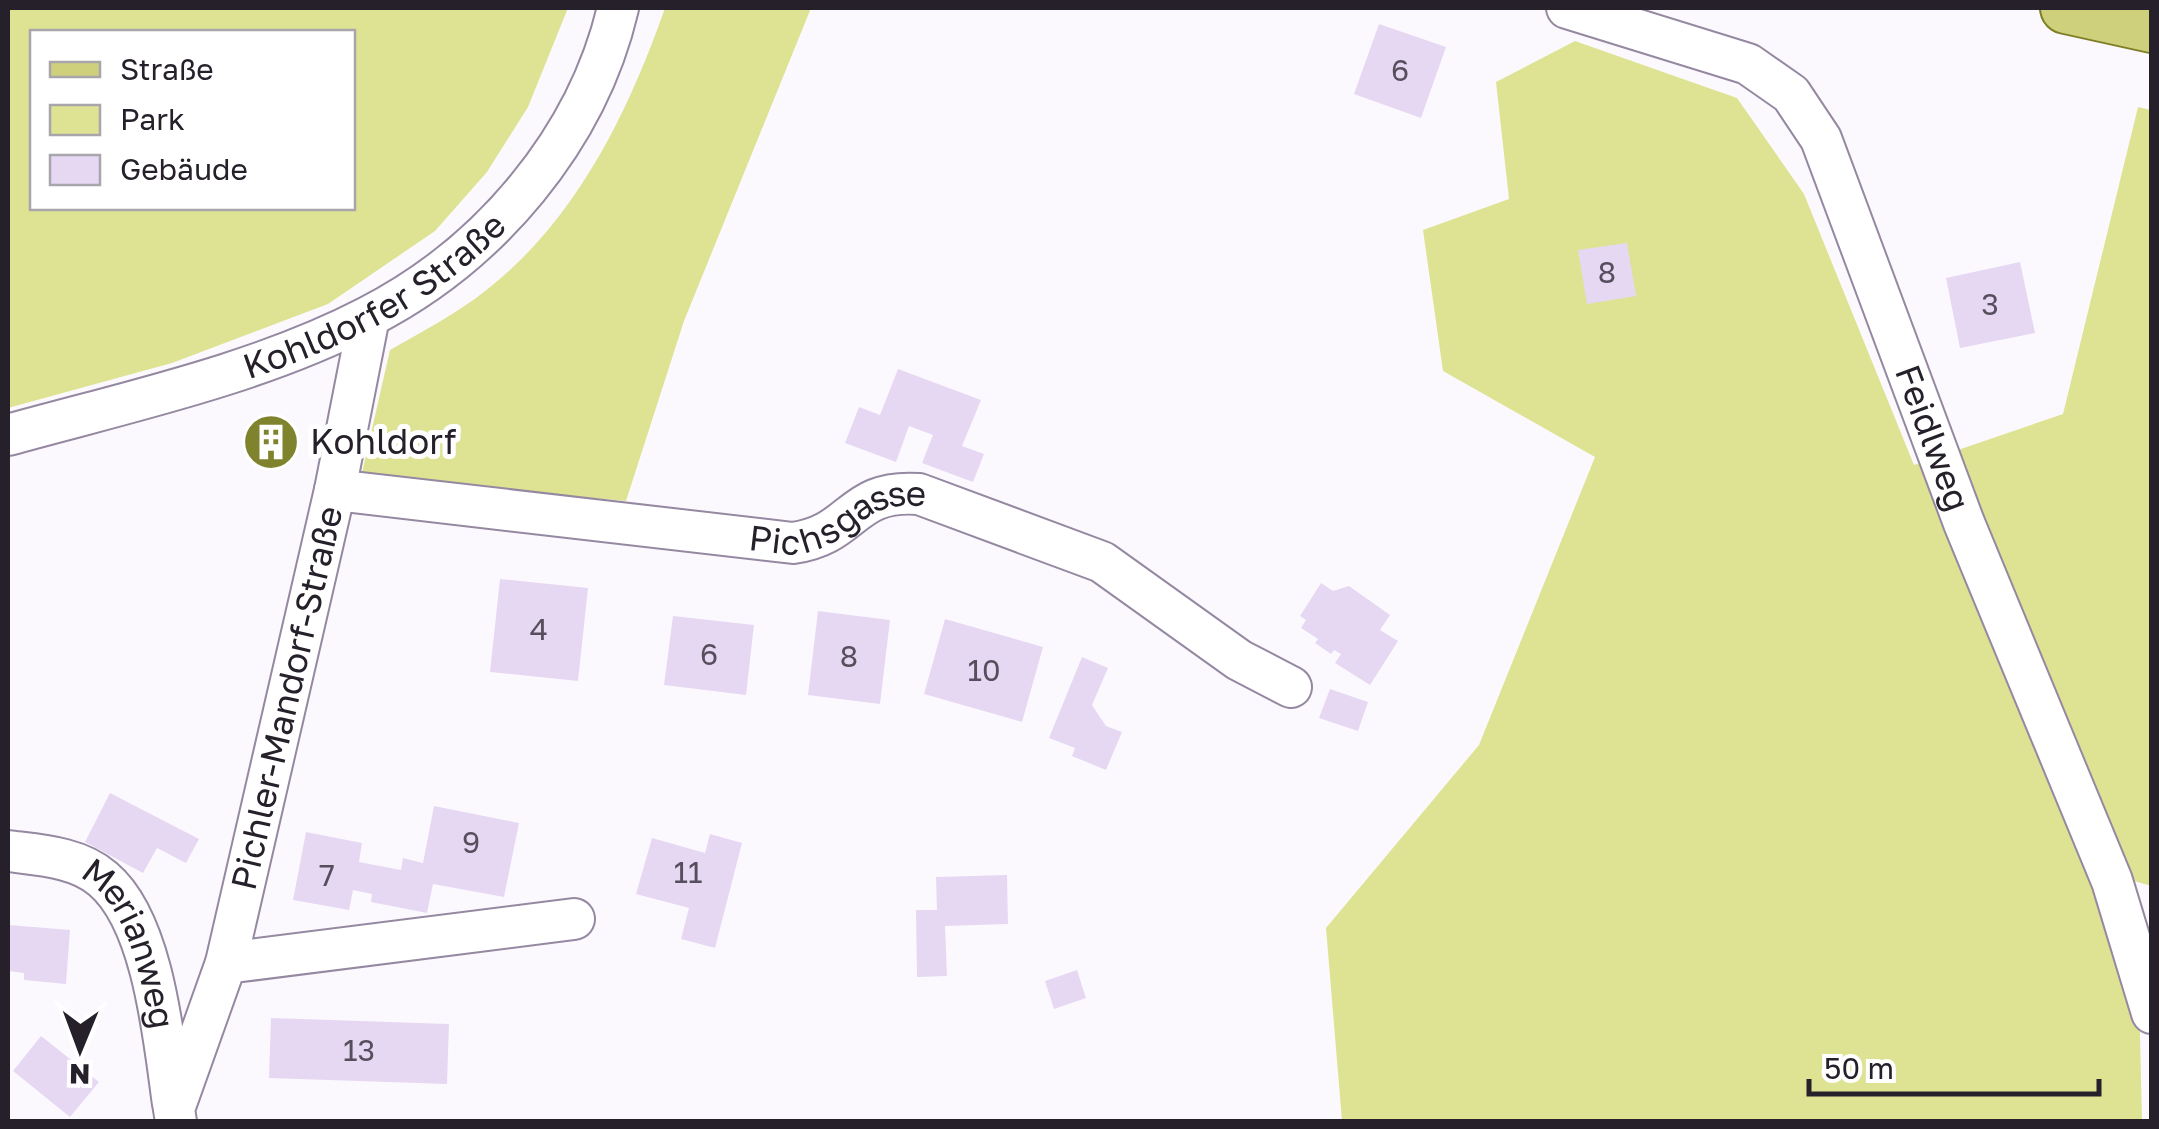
<svg xmlns="http://www.w3.org/2000/svg" width="2159" height="1129" font-family="'Golos Text',sans-serif">
<style>
.green{fill:#dee394;fill-rule:evenodd}
.building{fill:#e6d8f3}
.lines{fill:none;stroke-linecap:round;stroke-linejoin:round}
.minor-casing{stroke:#9588a1;stroke-width:44}
.major-casing{stroke:#7e7e26;stroke-width:54}
.minor{stroke:#fff;stroke-width:40}
.major{stroke:#ced07c;stroke-width:50}
.labels{text-anchor:middle;stroke-width:10;stroke-linejoin:round;paint-order:stroke}
.number-label{font-size:30px;fill:#564e5c}
.street-label{font-size:35px;fill:#26202a;stroke:#fff}
.poi-label{font-size:35px;fill:#26202a;stroke:#fff;text-anchor:start}
</style>
<rect width="100%" height="100%" fill="#fcf9fe"/>
<path class="green" d="M8,8H568L528,107L487,172L435,231L328,304L172,363L8,408ZM32,32H352V208H32Z
M665,8H811L684,321L626,501L361,477L390,350C414,336 439,323 463,307C567,238 625,122 665,8Z
M1575,41L1737,98L1804,194L1914,465L2063,414L2138,107L2151,110V886L2098,870L2139,993L2142,1121H1342L1326,928L1479,745L1595,457L1443,371L1423,230L1509,199L1496,82Z"/>
<path class="building" d="M1379,24L1446,47L1421,118L1354,94Z
M1627,243L1636,296L1587,304L1578,250Z
M2020,262L2035,333L1960,348L1946,278Z
M898,369L981,400L962,446L984,454L973,482L922,463L933,435L909,426L896,462L845,443L859,407L880,415Z
M258,423L291,431L284,462L251,454Z
M500,579L588,588L578,681L490,672Z
M1321,583L1333,591L1349,586L1390,615L1380,630L1398,641L1370,685L1335,663L1341,654L1334,650L1331,654L1315,643L1318,639L1301,628L1306,620L1300,616Z
M818,611L890,620L880,704L808,695Z
M673,616L754,625L746,695L664,685Z
M945,619L1043,647L1022,722L924,694Z
M1082,657L1108,668L1092,705L1106,726L1122,732L1106,770L1072,756L1075,748L1049,738Z
M1330,689L1368,702L1358,731L1319,718Z
M110,793L199,839L186,863L157,848L143,873L85,842Z
M434,806L519,823L504,897L433,884L427,913L371,902L372,894L353,890L349,910L293,900L306,832L362,843L359,862L401,870L403,858L423,863Z
M710,834L742,843L715,948L681,939L689,908L636,894L652,838L705,853Z
M1007,875L1008,924L945,926L947,976L917,977L916,910H937L936,877Z
M9,925L70,930L66,984L24,980V973L8,971Z
M1077,970L1086,998L1054,1009L1045,981Z
M271,1018L449,1024L447,1084L269,1078Z
M41,1036L99,1082L70,1117L13,1071Z"/>
<g class="lines">
<g class="minor-casing">
<g id="minor">
<path id="s1" d="M1567,8L1748,64L1791,94L1821,139L1964,523L2112,881L2152,1013"/>
<path id="s2" d="M8,435C127,402 258,374 368,317C489,255 587,140 618,8"/>
<path id="s3" d="M335,490L793,543C856,534 849,489 919,494L1102,562L1239,660L1291,687"/>
<path id="s4" d="M8,851C39,855 78,857 103,879C154,922 164,1041 173,1104"/>
<path d="M226,963L574,919"/>
<path id="s5" d="M176,1122L174,1109L226,963L335,490L369,317"/>
</g>
</g>
<g class="major-casing">
<path id="major" d="M2066,8L2152,27"/>
</g>
<use href="#minor" class="minor"/>
<use href="#major" class="major"/>
</g>
<defs>
<g id="building-disc" transform="scale(2.875)"><circle r="9.5" fill="#80832d" stroke="#fff"/><path d="M-4-6H4V6H1V3H-1V6H-4ZM-2.5-4.3h1.7v1.8h-1.7ZM.8-4.3h1.7v1.8H.8ZM-2.5-1h1.7V.8h-1.7ZM.8-1h1.7V.8H.8Z" fill="#fff"/></g>
</defs>
<g fill-rule="evenodd">
<use href="#building-disc" x="271" y="442"/>
</g>
<g class="labels">
<g class="number-label">
<text x="1400" y="81">6</text>
<text x="1607" y="283">8</text>
<text x="1990" y="315">3</text>
<text x="539" y="640">4</text>
<text x="709" y="665">6</text>
<text x="849" y="667">8</text>
<text x="984" y="681">10</text>
<text x="471" y="853">9</text>
<text x="688" y="883">11</text>
<text x="327" y="886">7</text>
<text x="359" y="1061">13</text>
</g>
<g class="street-label">
<text dy="12" stroke="none"><textPath href="#s2" startOffset="395">Kohldorfer Straße</textPath></text>
<text dy="12" stroke="none"><textPath href="#s1" startOffset="615">Feidlweg</textPath></text>
<text dy="12" stroke="none"><textPath href="#s3" startOffset="512">Pichsgasse</textPath></text>
<text dy="12" stroke="none"><textPath href="#s5" startOffset="440">Pichler-Mandorf-Straße</textPath></text>
<text dy="12" stroke="none"><textPath href="#s4" startOffset="172">Merianweg</textPath></text>
</g>
<g class="poi-label">
<text x="310" y="454">Kohldorf</text>
</g>
</g>
<rect width="2159" height="1129" fill="none" stroke="#26202a" stroke-width="20"/>
<rect x="30" y="30" width="325" height="180" fill="#ffffff" stroke="#a8a6aa" stroke-width="2.5"/>
<rect x="50" y="62" width="50" height="15" fill="#ced07c" stroke="#a8a6aa" stroke-width="2.5"/>
<text x="120" y="80" font-size="30" fill="#26202a">Straße</text>
<rect x="50" y="105" width="50" height="30" fill="#dee394" stroke="#a8a6aa" stroke-width="2.5"/>
<text x="120" y="130" font-size="30" fill="#26202a">Park</text>
<rect x="50" y="155" width="50" height="30" fill="#e6d8f3" stroke="#a8a6aa" stroke-width="2.5"/>
<text x="120" y="180" font-size="30" fill="#26202a">Gebäude</text>
<g transform="translate(80 1049) rotate(181)" stroke="#ffffff" stroke-width="8" paint-order="stroke">
<path d="M0-8L18 38L0 25L-18 38Z" fill="#26202a"/>
<text y="-15" font-size="28" font-weight="bold" text-anchor="middle" fill="#26202a">N</text>
</g>
<path d="M1809 1079v15h290v-15" fill="none" stroke="#26202a" stroke-width="5"/>
<text x="1824" y="1079" font-size="30" fill="#26202a" stroke="#ffffff" stroke-width="8" paint-order="stroke">50 m</text>
</svg>
